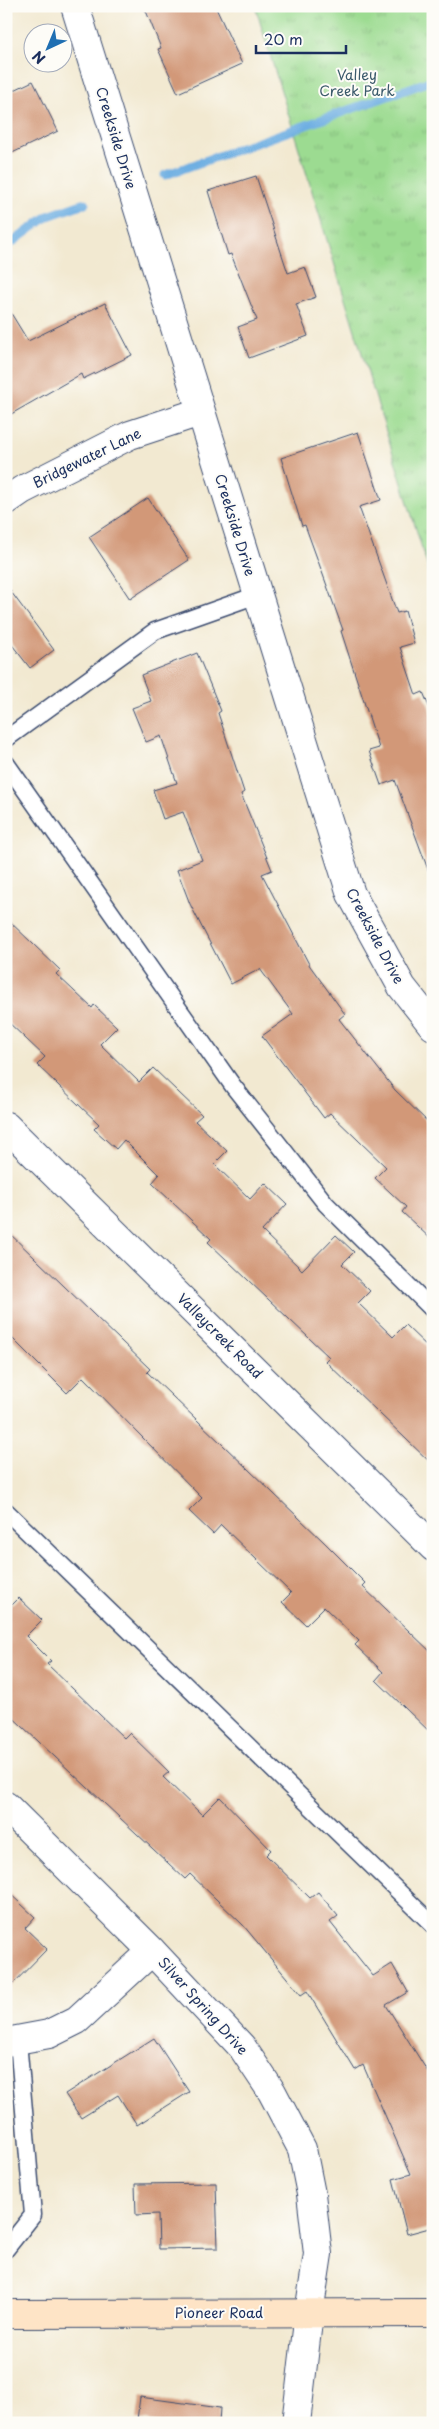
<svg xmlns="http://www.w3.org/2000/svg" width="439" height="2429" font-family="'Playpen Sans',sans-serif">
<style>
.park{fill:url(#park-tufts);stroke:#5c8578}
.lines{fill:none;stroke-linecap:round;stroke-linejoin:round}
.stream{stroke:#6eafe2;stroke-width:9}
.building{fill:#d29878}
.service-casing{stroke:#3b4b6f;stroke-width:19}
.minor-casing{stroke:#3b4b6f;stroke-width:30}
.secondary-casing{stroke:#3b4b6f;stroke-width:30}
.service{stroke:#fff;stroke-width:16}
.minor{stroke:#fff;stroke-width:28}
.secondary{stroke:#fee4c6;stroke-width:28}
.labels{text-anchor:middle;stroke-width:4;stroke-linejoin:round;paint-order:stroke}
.park-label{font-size:14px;fill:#3b5a6b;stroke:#fdfcf7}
.street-label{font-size:14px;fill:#1b2f5e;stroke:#fdfcf7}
</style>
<defs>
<pattern id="park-tufts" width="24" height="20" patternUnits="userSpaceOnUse" patternTransform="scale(1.25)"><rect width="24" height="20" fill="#9cdb91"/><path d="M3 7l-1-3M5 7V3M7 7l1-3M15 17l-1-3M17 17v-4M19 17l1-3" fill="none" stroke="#86bc7f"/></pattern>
</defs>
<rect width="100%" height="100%" fill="#fdfcf7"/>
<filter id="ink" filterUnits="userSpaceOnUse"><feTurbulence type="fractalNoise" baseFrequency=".02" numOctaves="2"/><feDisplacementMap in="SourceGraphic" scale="10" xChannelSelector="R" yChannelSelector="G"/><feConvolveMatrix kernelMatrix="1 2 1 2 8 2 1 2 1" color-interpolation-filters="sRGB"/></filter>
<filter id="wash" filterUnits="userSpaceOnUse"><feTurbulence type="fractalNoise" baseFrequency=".0096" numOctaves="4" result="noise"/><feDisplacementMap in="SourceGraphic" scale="20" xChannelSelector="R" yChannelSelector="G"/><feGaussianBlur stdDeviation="1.12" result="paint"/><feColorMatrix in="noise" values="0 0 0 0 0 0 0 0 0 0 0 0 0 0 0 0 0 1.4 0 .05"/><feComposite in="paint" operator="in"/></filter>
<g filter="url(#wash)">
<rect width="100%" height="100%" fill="#f2e9d1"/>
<path class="park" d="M255,6H433V584Z"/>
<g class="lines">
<path class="stream" d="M165,175L433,80
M6,247L48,216L85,203"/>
</g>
<g id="blocks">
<path class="building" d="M144,6H215L242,64L178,93L158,49L161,48Z
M33,81L58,131L6,156V94Z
M256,176L288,273L305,267L316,297L296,304L308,336L249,358L238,327L257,320L231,254L228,255L208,191Z
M105,303L132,355L83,379L81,374L6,417V305L28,341Z
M358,432L381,500L359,507L397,613L405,611L414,643L400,647L416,695L423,692L433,716V875H430L395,780L381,785L369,751L379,748L341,631L343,630L305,525L302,526L281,458Z
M148,498L189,560L130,599L89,537Z
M6,585L54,650L30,668L6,637Z
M197,653L221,711L218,713L244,792L241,794L272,870L262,874L310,966L345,1014L339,1019L395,1090L433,1127V1241L402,1212L406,1207L375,1178L386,1167L330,1113L324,1118L262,1036L293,1014L260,969L231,984L190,904L177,870L202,860L183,812L163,819L153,790L177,783L161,736L146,742L132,708L151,701L141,675Z
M6,918L60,970L56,974L92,1008L94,1005L117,1027L100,1044L139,1082L153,1068L202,1115L195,1121L227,1151L214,1164L250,1199L265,1183L287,1204L262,1231L302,1270L336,1235L354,1252L342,1264L370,1291L358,1303L393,1337L405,1325L433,1352V1465L325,1361L329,1357L208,1242L211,1239L152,1183L159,1175L124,1140L116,1149L94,1129L99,1124L37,1065L45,1057L6,1020Z
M6,1230L150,1369L147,1372L324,1542L365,1583L362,1586L433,1654V1735L376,1680L383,1672L355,1645L359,1641L324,1607L306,1625L282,1602L291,1593L221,1525L213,1534L189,1511L202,1498L83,1377L67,1393L6,1332Z
M19,1598L42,1620L26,1636L51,1661L47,1664L124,1738L129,1733L169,1772L163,1777L202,1815L220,1797L271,1850L266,1855L310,1898L318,1892L338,1916L330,1922L373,1976L392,1964L408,1992L386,2005L433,2080V2227L407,2234L393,2179L411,2174L363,2065L355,2070L307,1991L301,1995L243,1925L190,1874L185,1879L6,1711V1611Z
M6,1890L35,1917L25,1928L47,1949L6,1991Z
M154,2038L189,2092L137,2125L118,2095L81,2118L65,2094Z
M216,2183L218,2248L159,2249L158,2214L136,2215L135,2184Z
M140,2397L220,2408L219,2423H161L137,2420Z"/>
</g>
</g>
<g filter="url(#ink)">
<use href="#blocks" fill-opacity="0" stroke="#3b4b6f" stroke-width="1"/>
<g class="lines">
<g class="service-casing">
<path id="service" d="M6,739L155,631L257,595
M6,763L233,1086L326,1204L433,1310
M6,1511L433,1925
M6,2249L33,2215L18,2041"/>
</g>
<g class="minor-casing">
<path id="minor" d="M75,6L351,894L402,987L433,1026
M6,501L22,490L130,435L200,412
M6,1126L433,1547
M6,1806L152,1951L242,2047L272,2092L302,2149L311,2194L318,2254L309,2313L296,2423
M6,2042L49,2034L77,2020L152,1951"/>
</g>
<g class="secondary-casing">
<path id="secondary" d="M6,2314L433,2313"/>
</g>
<use href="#service" class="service"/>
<use href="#minor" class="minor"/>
<use href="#secondary" class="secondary"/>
</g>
</g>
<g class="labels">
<g class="park-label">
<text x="357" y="80">Valley<tspan x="357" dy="16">Creek Park</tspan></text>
</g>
<g class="street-label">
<text transform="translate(116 138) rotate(73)" y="5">Creekside Drive</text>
<text transform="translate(87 458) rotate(-26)" y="5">Bridgewater Lane</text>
<text transform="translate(235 525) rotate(73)" y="5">Creekside Drive</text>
<text transform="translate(375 936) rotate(62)" y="5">Creekside Drive</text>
<text transform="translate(220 1336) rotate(45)" y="5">Valleycreek Road</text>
<text transform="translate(203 2006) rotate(48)" y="5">Silver Spring Drive</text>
<text x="219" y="2318">Pioneer Road</text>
</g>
</g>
<rect width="439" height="2429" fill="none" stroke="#fdfcf7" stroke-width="25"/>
<g transform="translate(48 48) rotate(224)"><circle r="24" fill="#fdfcf7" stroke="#a3aaba"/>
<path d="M0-4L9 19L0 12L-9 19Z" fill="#1f6fb2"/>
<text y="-8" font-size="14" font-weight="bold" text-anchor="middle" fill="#1b2f5e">N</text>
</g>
<path d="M256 45v8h90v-8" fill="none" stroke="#1b2f5e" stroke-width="2.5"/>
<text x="264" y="45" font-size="15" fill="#1b2f5e" stroke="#fdfcf7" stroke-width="4" paint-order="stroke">20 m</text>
</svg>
